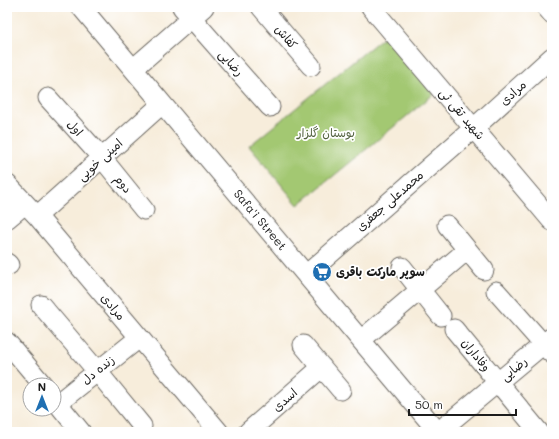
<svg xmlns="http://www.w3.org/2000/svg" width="559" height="439" font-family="Mali,'Playpen Sans Arabic',sans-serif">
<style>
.green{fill:#a3c872;stroke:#607247}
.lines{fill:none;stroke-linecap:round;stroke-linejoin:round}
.minor-casing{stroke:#69655f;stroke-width:21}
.minor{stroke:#fff;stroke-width:19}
.labels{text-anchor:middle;stroke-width:3.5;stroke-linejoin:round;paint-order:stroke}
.street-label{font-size:12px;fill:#1c1c1c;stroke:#fff}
.park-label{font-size:12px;fill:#52613e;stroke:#fff}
.poi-label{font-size:12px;font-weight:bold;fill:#1c1c1c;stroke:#fff;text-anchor:start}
</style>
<rect width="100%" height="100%" fill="#fff"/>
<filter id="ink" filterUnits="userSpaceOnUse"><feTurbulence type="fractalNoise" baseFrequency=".025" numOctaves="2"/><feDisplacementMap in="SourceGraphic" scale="8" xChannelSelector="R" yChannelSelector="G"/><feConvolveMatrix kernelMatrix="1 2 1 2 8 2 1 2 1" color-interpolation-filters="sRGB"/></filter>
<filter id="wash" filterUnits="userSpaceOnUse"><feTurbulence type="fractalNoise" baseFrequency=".012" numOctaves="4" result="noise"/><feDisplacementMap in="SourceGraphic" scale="16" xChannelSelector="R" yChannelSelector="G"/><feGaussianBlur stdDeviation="0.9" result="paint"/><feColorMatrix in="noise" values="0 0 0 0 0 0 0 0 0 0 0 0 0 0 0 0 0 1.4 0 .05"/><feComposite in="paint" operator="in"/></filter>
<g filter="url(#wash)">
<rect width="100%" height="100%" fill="#f7eddb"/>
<path class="green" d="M386,35L434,94L298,205L249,146Z"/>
</g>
<g filter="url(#ink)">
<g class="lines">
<g class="minor-casing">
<path id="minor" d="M81,7L438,432
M182,7L270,107
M261,7L311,66
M371,7L552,221
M546,7L552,14
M133,69L204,7
M48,98L102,158L144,210
M7,184L37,216L219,432
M37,216L162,104
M7,219L25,204
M447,225L484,270
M7,263L9,265
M402,267L441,316
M306,275L474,128L552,57
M496,291L551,353
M41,305L97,371L142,426
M454,329L539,432
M361,340L467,250
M7,342L43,385
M303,345L341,390
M54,399L81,432
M58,403L139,338
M248,432L322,367
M438,432L552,337"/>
</g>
<use href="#minor" class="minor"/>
</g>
</g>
<defs>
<g id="supermarket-disc" transform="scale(1)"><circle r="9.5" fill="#1f6fb2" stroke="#fff"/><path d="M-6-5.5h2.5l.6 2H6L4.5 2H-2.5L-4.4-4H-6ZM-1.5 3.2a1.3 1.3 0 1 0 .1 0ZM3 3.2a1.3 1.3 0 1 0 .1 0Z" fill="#fff"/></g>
</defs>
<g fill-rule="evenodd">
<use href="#supermarket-disc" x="322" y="272"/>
</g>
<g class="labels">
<g class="street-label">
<text transform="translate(286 37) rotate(50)" y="4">کفاش</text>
<text transform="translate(231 63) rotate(48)" y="4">رضایی</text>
<text transform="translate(513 93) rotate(-42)" y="4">مرادی</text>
<text transform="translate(462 114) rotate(50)" y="4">شهید تقی ئی</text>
<text transform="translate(75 128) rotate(48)" y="4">اول</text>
<text transform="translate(100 160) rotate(-42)" y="4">امینی خویی</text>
<text transform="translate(123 184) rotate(51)" y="4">دوم</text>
<text transform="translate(390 201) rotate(-41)" y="4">محمدعلی جعفری</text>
<text transform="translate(260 220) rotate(50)" y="4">Safa'i Street</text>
<text transform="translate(113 307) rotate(50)" y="4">مرادی</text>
<text transform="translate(476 355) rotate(51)" y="4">وفاداران</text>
<text transform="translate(514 369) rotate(-40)" y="4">رضایی</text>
<text transform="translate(98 370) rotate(-39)" y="4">زنده دل</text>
<text transform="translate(285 400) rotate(-41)" y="4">اسدی</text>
</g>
<g class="park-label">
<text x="326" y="137">بوستان گلزار</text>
</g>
<g class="poi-label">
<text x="336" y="276">سوپر مارکت باقری</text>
</g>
</g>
<rect width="559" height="439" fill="none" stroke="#fff" stroke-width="24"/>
<g transform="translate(42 397)"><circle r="19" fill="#ffffff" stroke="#a4a4a4"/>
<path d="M0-3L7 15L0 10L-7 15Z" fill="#1f6fb2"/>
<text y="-6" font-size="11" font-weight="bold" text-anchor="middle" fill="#1c1c1c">N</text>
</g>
<path d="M409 409v6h107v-6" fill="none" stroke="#1c1c1c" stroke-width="2"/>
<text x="415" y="409" font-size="12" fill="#1c1c1c" stroke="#ffffff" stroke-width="3" paint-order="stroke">50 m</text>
</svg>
